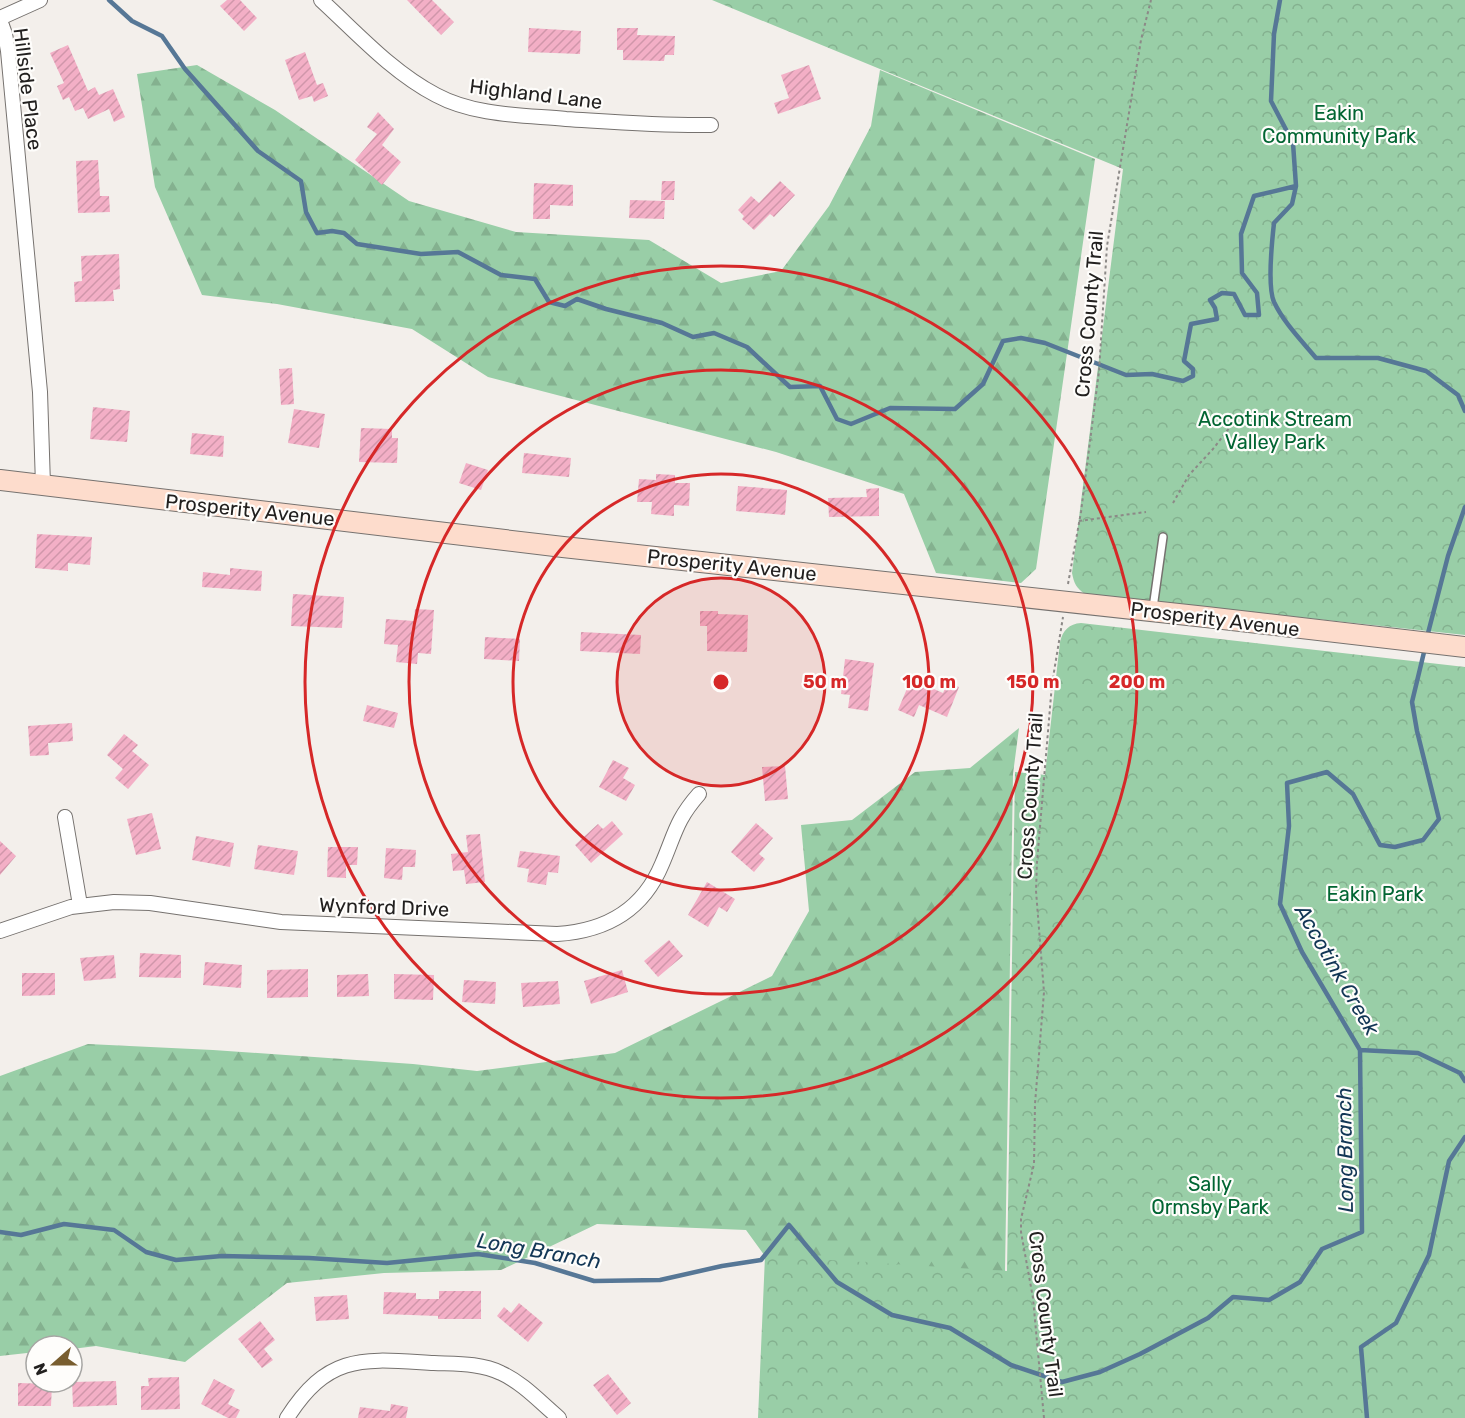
<svg xmlns="http://www.w3.org/2000/svg" width="1465" height="1418" font-family="Rubik,sans-serif">
<style>
.forest{fill:url(#forest-firs)}
.park{fill:url(#park-crowns)}
.lines{fill:none;stroke-linecap:round;stroke-linejoin:round}
.stream{stroke:#567796;stroke-width:4.5}
.building{fill:url(#building-hatch)}
.service-casing{stroke:#76726f;stroke-width:10}
.minor-casing{stroke:#76726f;stroke-width:16}
.secondary-casing{stroke:#76726f;stroke-width:22}
.path{stroke:#8c8987;stroke-width:2;stroke-dasharray:3 3;stroke-linecap:butt}
.service{stroke:#fff;stroke-width:7}
.minor{stroke:#fff;stroke-width:14}
.secondary{stroke:#fddccc;stroke-width:20}
.ring{fill:none;stroke:#d62828;stroke-width:3}
.labels{text-anchor:middle;stroke-width:4.5;stroke-linejoin:round;paint-order:stroke}
.street-label{font-size:20px;fill:#22201f;stroke:#fefdfb}
.park-label{font-size:20px;fill:#016532;stroke:#fefdfb}
.water-label{font-size:21px;font-style:italic;fill:#123655;stroke:#fefdfb}
.centre{fill:#d62828;stroke:#fefdfb;stroke-width:3}
.ring-label{font-size:18px;text-anchor:middle;font-weight:bold;fill:#d62828;stroke:#fefdfb;stroke-width:4.5;stroke-linejoin:round;paint-order:stroke}
</style>
<defs>
<pattern id="forest-firs" width="22" height="20" patternUnits="userSpaceOnUse" patternTransform="scale(1.5)"><rect width="22" height="20" fill="#99cea7"/><path d="M5 1l3.5 6h-7zM16 11l3.5 6h-7z" fill="#84b18f"/></pattern>
<pattern id="park-crowns" width="20" height="18" patternUnits="userSpaceOnUse" patternTransform="scale(1.5)"><rect width="20" height="18" fill="#99cea7"/><path d="M2 6a3 3 0 1 1 6 0M12 15a3 3 0 1 1 6 0" fill="none" stroke="#84b18f"/></pattern>
<pattern id="building-hatch" width="6" height="6" patternUnits="userSpaceOnUse" patternTransform="scale(1.5)"><rect width="6" height="6" fill="#f3afc6"/><path d="M-1 1l2-2M0 6l6-6M5 7l2-2" fill="none" stroke="#d096aa"/></pattern>
</defs>
<rect width="100%" height="100%" fill="#f3efeb"/>
<path class="forest" d="M197,65L275,110L409,201L516,232L649,240L721,283L781,271L829,206L871,126L880,70L1095,159L1036,569L1021,583L936,573L904,494L776,452L488,377L412,329L277,304L202,295L155,187L137,74Z
M1019,728L1013,774L1005,1272L764,1257L765,1256L746,1230L597,1224L501,1270L384,1273L287,1283L185,1362L96,1346L72,1349V1346H36V1352L0,1356V1076L88,1044L213,1050L413,1064L477,1071L615,1053L772,976L809,911L801,825L852,820L915,772L970,768Z"/>
<path class="park" d="M712,0H1465V635L1085,594C1076,588 1074,583 1072,573L1123,169Z
M1081,623L1465,667V1418H758L765,1256L1007,1271L1015,772L1045,775L1060,642C1063,630 1069,624 1081,623Z"/>
<g class="lines">
<path class="stream" d="M109,0L132,21L162,36L185,69L258,151L301,181L306,212L317,233L332,231L344,233L357,244L421,254L458,252L501,275L535,279L549,302L565,306L577,299L606,309L662,323L693,337L714,333L747,347L790,387L820,386L837,419L851,424L890,408L955,409L983,384L1003,341L1021,338L1045,343L1126,375L1152,374L1183,381L1193,376V369L1184,361L1191,324L1217,319L1215,308L1210,300L1222,293L1234,294L1245,315H1259L1257,293L1242,273L1241,234L1254,196L1296,186
M1280,0L1274,34L1271,101L1293,143L1296,186L1292,204L1274,223C1272,241 1267,286 1274,302C1284,323 1301,340 1316,358H1378L1426,371L1458,395L1465,411
M1427,637L1448,556L1465,507
M1425,648L1412,702L1417,731L1439,819L1423,840L1395,847L1380,845L1353,794L1327,772L1287,783L1289,826L1280,904L1302,952L1360,1050L1418,1053L1460,1073L1465,1081
M0,1232L21,1235L64,1224L114,1230L146,1252L176,1260L222,1256L309,1258L387,1263L478,1254L535,1263L594,1281L660,1280L722,1266L761,1260L789,1225L837,1282L892,1315L950,1328L1011,1365L1062,1382L1100,1372L1140,1354L1208,1318L1233,1297L1269,1300L1300,1282L1322,1249L1362,1232L1360,1050
M1367,1418L1361,1347L1396,1323L1429,1255L1449,1161L1465,1137"/>
</g>
<path class="building" d="M227,0H240L257,18L244,31L220,6Z
M407,0H432L454,22L441,35Z
M529,28L581,31L580,54L528,52Z
M617,28H638L637,35L675,36L674,55H665L664,61L623,60V50H617Z
M68,45L88,91L95,87L99,95L113,89L125,117L114,122L109,109L88,119L83,108L75,111L69,97L63,100L57,86L64,83L50,53Z
M305,52L317,85L323,83L328,96L314,102L312,96L299,100L285,60Z
M809,65L821,99L778,114L774,103L789,98L781,75Z
M378,112L394,129L382,145L401,162L382,185L355,160L377,134L367,127Z
M98,160L100,196H109L110,212L78,213L76,161Z
M662,181H675L674,200H661Z
M780,181L795,195L774,217L770,214L754,230L742,219L744,216L738,210L751,196L759,203Z
M534,183L573,185V206L550,205V219H533Z
M630,200L665,201L664,219L629,218Z
M119,254L120,289L113,290L114,301L75,302L74,282L82,281L81,256Z
M292,368L294,404L281,405L279,369Z
M93,407L130,411L127,442L90,439Z
M294,409L325,414L319,448L288,443Z
M361,428L392,429V438H398L397,463L359,462Z
M192,433L224,436L223,457L190,454Z
M524,453L571,458L569,477L522,473Z
M466,463L488,470L481,490L459,483Z
M656,474L675,475V483H690L689,506L674,505V516L651,514L652,502H637L639,479L656,480Z
M738,486L787,490L785,515L736,511Z
M879,488V516L829,517L828,498L867,497L866,489Z
M37,534L92,537L90,565L68,563V571L35,568Z
M230,568L262,571L261,591L202,587L203,572L230,575Z
M293,594L344,597L342,628L291,626Z
M415,609L434,610L431,654L418,653L417,664L396,662L398,645L384,644L386,619L414,621Z
M700,611H718V614L748,615L747,652L707,651V626H700Z
M581,632L641,635L640,654L580,651Z
M485,637L520,639L519,661L484,659Z
M845,659L874,663L868,711L848,708L850,695L841,694Z
M911,679L943,693L948,682L959,687L947,717L919,705L914,717L898,710Z
M367,705L398,713L394,728L363,721Z
M72,723L73,741L48,743L49,755L30,756L28,726Z
M124,734L138,745L132,751L149,765L128,789L115,778L123,769L107,755Z
M613,760L629,768L623,778L635,785L626,801L599,787Z
M785,766L788,799L765,801L762,767Z
M152,813L161,849L136,855L127,819Z
M612,821L623,834L591,863L575,845L598,824L603,829Z
M756,823L773,838L759,854L765,859L754,872L731,852Z
M480,834L485,882L466,884L464,870L453,871L451,854L468,852L466,835Z
M196,836L234,843L230,867L192,860Z
M0,841L16,856L0,875Z
M258,845L298,851L294,875L254,869Z
M328,847H358L357,865H346V878L327,877Z
M386,848L416,850L415,867H403L402,880L384,878Z
M520,851L560,856L558,873L548,872L546,885L527,882L529,869L517,867Z
M707,882L735,899L727,912L719,907L708,927L688,915Z
M669,940L683,956L658,977L644,961Z
M140,953L181,955V978L139,977Z
M114,955L116,978L84,981L80,958Z
M205,962L242,965L241,988L203,985Z
M308,969V997L267,998V970Z
M622,970L628,992L591,1004L584,981Z
M22,973H55V995L22,996Z
M368,974L369,996L337,997V975Z
M394,974L434,975L433,1000L394,999Z
M464,980L496,982L495,1004L462,1002Z
M558,981L560,1004L523,1007L521,983Z
M439,1291H481V1319H438V1316L383,1314L384,1292L416,1293V1299H439Z
M347,1295L349,1319L316,1321L314,1297Z
M519,1303L543,1323L528,1342L497,1316L504,1307L511,1313Z
M260,1321L275,1340L264,1349L273,1360L262,1368L238,1339Z
M608,1374L631,1403L617,1415L593,1385Z
M179,1377L180,1409L141,1410V1386H149L148,1378Z
M214,1379L235,1390L228,1404L240,1410L236,1418H228L201,1404Z
M116,1381L117,1405L73,1407L72,1382Z
M18,1383L52,1384L51,1406H18Z
M391,1404L408,1407L406,1418H358L360,1407L390,1411Z"/>
<g class="lines">
<g class="service-casing">
<path id="service" d="M1153,608L1163,537"/>
</g>
<g class="minor-casing">
<path id="minor" d="M321,0C357,33 392,72 436,95C475,116 523,115 566,119C614,122 662,126 711,125
M0,18L40,0
M0,20L5,34L8,51L40,392L43,485
M65,817L80,905
M0,931L71,907L114,902L150,903L281,922L557,934C606,931 643,910 662,864C675,834 676,820 699,794
M287,1418C329,1352 364,1359 434,1363C456,1364 481,1363 501,1373C523,1383 540,1402 559,1418"/>
</g>
<g class="secondary-casing">
<path id="secondary" d="M0,480L563,547L1206,617L1465,647"/>
</g>
<path class="path" d="M1173,503L1189,475L1213,449L1237,418
M1079,521L1146,512
M1068,584L1081,512L1099,371L1107,246L1141,40L1151,0
M1044,1418L1033,1298L1021,1232V1219L1034,1164L1035,1104L1044,992L1036,891L1037,862L1052,684L1063,617"/>
<use href="#service" class="service"/>
<use href="#minor" class="minor"/>
<use href="#secondary" class="secondary"/>
</g>
<circle cx="721" cy="682" r="104" fill="#d62828" fill-opacity=".12"/>
<g class="ring">
<circle cx="721" cy="682" r="104"/>
<circle cx="721" cy="682" r="208"/>
<circle cx="721" cy="682" r="312"/>
<circle cx="721" cy="682" r="416"/>
</g>
<g class="labels">
<g class="street-label">
<text transform="translate(28 89) rotate(83)" y="7">Hillside Place</text>
<text transform="translate(536 94) rotate(7)" y="7">Highland Lane</text>
<text transform="translate(1089 314) rotate(-85)" y="7">Cross County Trail</text>
<text transform="translate(250 510) rotate(6)" y="7">Prosperity Avenue</text>
<text transform="translate(732 565) rotate(6)" y="7">Prosperity Avenue</text>
<text transform="translate(1215 619) rotate(7)" y="7">Prosperity Avenue</text>
<text transform="translate(1030 796) rotate(-86)" y="7">Cross County Trail</text>
<text transform="translate(384 907) rotate(2)" y="7">Wynford Drive</text>
<text transform="translate(1046 1314) rotate(83)" y="7">Cross County Trail</text>
</g>
<g class="park-label">
<text x="1339" y="120">Eakin<tspan x="1339" dy="23">Community Park</tspan></text>
<text x="1275" y="426">Accotink Stream<tspan x="1275" dy="23">Valley Park</tspan></text>
<text x="1375" y="901">Eakin Park</text>
<text x="1210" y="1191">Sally<tspan x="1210" dy="23">Ormsby Park</tspan></text>
</g>
<g class="water-label">
<text transform="translate(1337 970) rotate(60)" y="7">Accotink Creek</text>
<text transform="translate(1345 1150) rotate(-91)" y="7">Long Branch</text>
<text transform="translate(539 1251) rotate(10)" y="7">Long Branch</text>
</g>
</g>
<circle cx="721" cy="682" r="9" class="centre"/>
<g class="ring-label">
<text x="825" y="688">50 m</text>
<text x="929" y="688">100 m</text>
<text x="1033" y="688">150 m</text>
<text x="1137" y="688">200 m</text>
</g>
<g transform="translate(54 1364) rotate(249)"><circle r="28" fill="#fefdfb" stroke="#a6a5a3" stroke-width="1.5"/>
<path d="M0-4.5L10 22L0 15L-10 22Z" fill="#785d2f"/>
<text y="-9" font-size="16" font-weight="bold" text-anchor="middle" fill="#22201f">N</text>
</g>
</svg>
